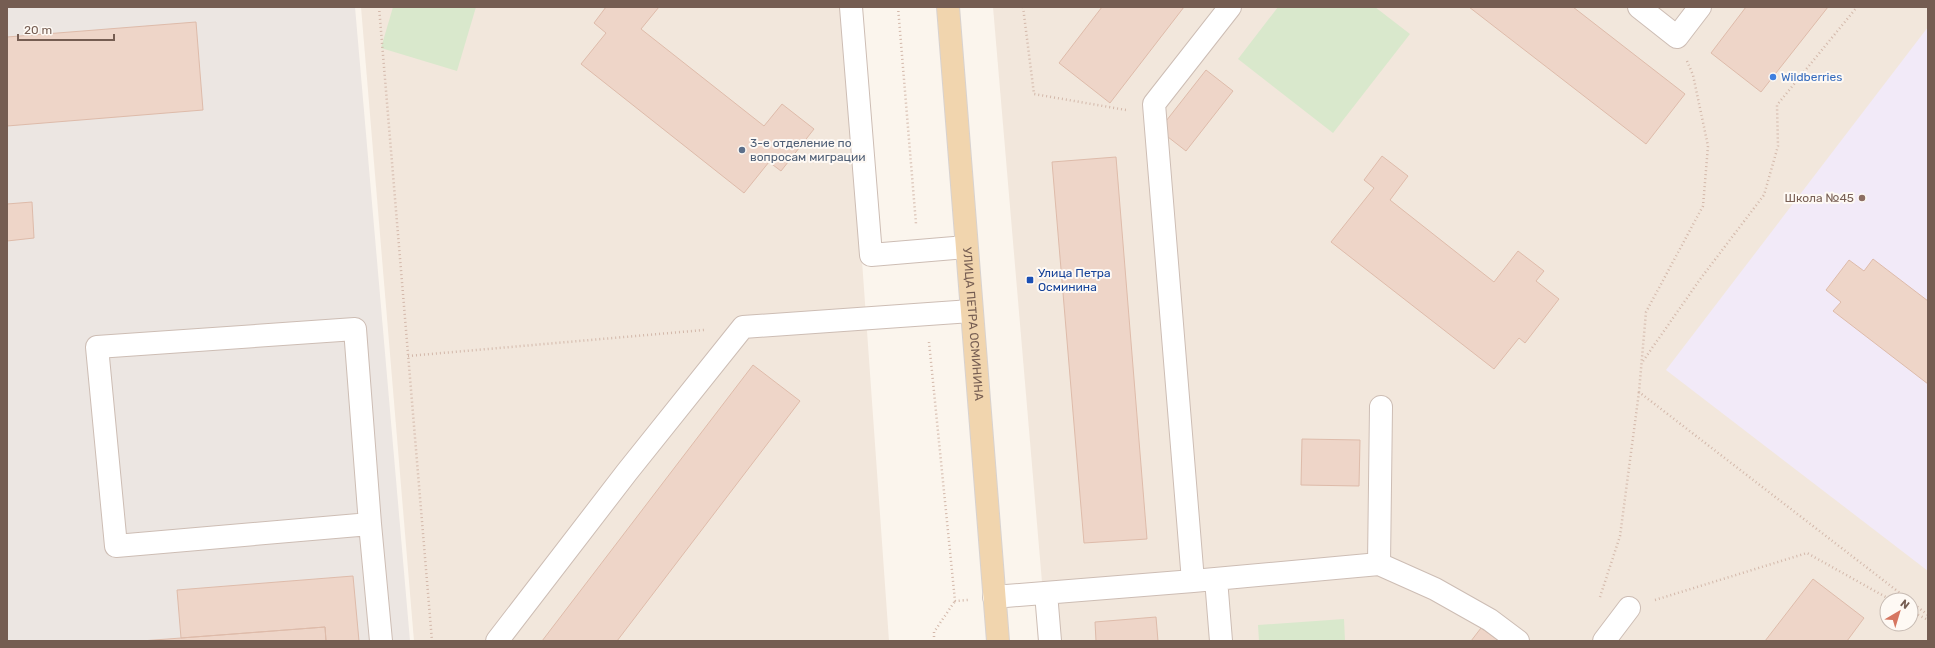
<svg xmlns="http://www.w3.org/2000/svg" width="1935" height="648" font-family="Rubik,sans-serif">
<style>
.residential{fill:#f2e7dc;fill-rule:evenodd}
.industrial{fill:#ece6e2}
.education{fill:#f2eaf8}
.green{fill:#d9e8cc}
.building{fill:#eed5c8;stroke:#debbaa}
.lines{fill:none;stroke-linecap:round;stroke-linejoin:round}
.minor-casing{stroke:#cdbdb4;stroke-width:24}
.major-casing{stroke:#d8d2cf;stroke-width:24}
.path{stroke:#d3b8aa;stroke-width:2.5;stroke-dasharray:1 3;stroke-linecap:butt}
.minor{stroke:#fff;stroke-width:22}
.major{stroke:#f1d5ae;stroke-width:22}
.shop-dot{fill:#3f7fe0;stroke:#fef9f4;stroke-width:1.5}
.service-dot{fill:#5c6f8a;stroke:#fef9f4;stroke-width:1.5}
.education-dot{fill:#8d6e63;stroke:#fef9f4;stroke-width:1.5}
.transit-dot{fill:#1a4fb4;stroke:#fef9f4;stroke-width:1.5}
.labels{text-anchor:middle;stroke-width:4;stroke-linejoin:round;paint-order:stroke}
.shop-label{font-size:12px;fill:#366cbe;stroke:#fef9f4;text-anchor:start}
.service-label{font-size:12px;fill:#4e5e75;stroke:#fef9f4;text-anchor:start}
.education-label{font-size:12px;fill:#785e54;stroke:#fef9f4;text-anchor:end}
.transit-label{font-size:12px;fill:#164399;stroke:#fef9f4;text-anchor:start}
.street-label{font-size:12px;fill:#755d52;stroke:#fef9f4}
</style>
<rect width="100%" height="100%" fill="#fbf5ed"/>
<path class="residential" d="M361,7H844L889,641H414Z
M993,7H1928V641H1047ZM1887,600H1911V624H1887Z"/>
<path class="industrial" d="M7,7H355L410,641H7Z"/>
<path class="education" d="M1928,27V571L1666,370Z"/>
<path class="green" d="M393,7H476L457,71L381,48Z
M1278,7H1375L1410,34L1333,133L1238,59Z
M1344,619L1345,641H1259L1258,625Z"/>
<path class="building" d="M606,7H659L641,29L764,126L782,104L814,129L781,171L769,162L744,193L581,64L606,33L594,23Z
M1102,7H1184L1110,103L1059,63Z
M1469,7H1573L1685,94L1646,144Z
M1746,7H1828L1761,92L1711,53Z
M196,22L203,110L7,126V37Z
M1206,70L1233,91L1186,151L1159,130Z
M1382,156L1408,176L1390,200L1494,282L1518,251L1544,271L1536,281L1559,299L1525,343L1519,338L1494,369L1331,242L1374,188L1364,180Z
M1116,157L1147,539L1084,543L1052,162Z
M32,202L34,238L7,241V204Z
M1873,259L1928,301V384L1833,311L1841,302L1826,290L1849,260L1864,271Z
M753,365L800,401L617,641H542Z
M1302,439L1360,440L1359,486L1301,485Z
M353,576L359,641H326L325,627L181,638L177,590Z
M1813,579L1864,618L1847,641H1765Z
M1156,617L1158,641H1096L1095,622Z
M325,627L326,641H141L181,638Z
M1481,628L1499,641H1471Z"/>
<g class="lines">
<g class="minor-casing">
<path id="minor" d="M851,7L871,255L966,247
M1639,7L1677,37L1700,7
M370,524L116,546L97,347L355,329L370,524L381,641
M1379,564L1381,407
M1216,579L1221,641
M1193,581L1154,104L1230,7
M1046,593L1050,641
M994,597L1193,581L1379,564L1435,589L1490,620L1518,641
M497,641L627,472L743,327L971,311
M1604,641L1629,608"/>
</g>
<g class="major-casing">
<g id="major">
<path id="s1" d="M948,7L998,641"/>
</g>
</g>
<path class="path" d="M379,7L432,641
M898,7L916,224
M1023,7L1034,94L1126,110
M1687,61L1693,75L1708,146L1703,206L1646,312L1639,392L1909,600
M929,342L955,601L968,600
M408,356L704,330
M1643,361L1701,278L1764,195L1778,146L1777,105L1857,7
M1600,597L1620,536L1639,392
M1655,600L1807,553L1891,600
M1911,602L1928,615
M1911,611L1928,620
M934,641V632L955,601"/>
<use href="#minor" class="minor"/>
<use href="#major" class="major"/>
</g>
<circle class="shop-dot" cx="1773" cy="77" r="4"/>
<circle class="service-dot" cx="742" cy="150" r="4"/>
<circle class="education-dot" cx="1862" cy="198" r="4"/>
<rect class="transit-dot" x="1026" y="276" width="8" height="8" rx="2"/>
<g class="labels">
<g class="shop-label">
<text x="1781" y="81">Wildberries</text>
</g>
<g class="service-label">
<text x="750" y="147">3-е отделение по<tspan x="750" dy="14">вопросам миграции</tspan></text>
</g>
<g class="education-label">
<text x="1854" y="202">Школа №45</text>
</g>
<g class="transit-label">
<text x="1038" y="277">Улица Петра<tspan x="1038" dy="14">Осминина</tspan></text>
</g>
<g class="street-label">
<text dy="4" stroke="none"><textPath href="#s1" startOffset="318">УЛИЦА ПЕТРА ОСМИНИНА</textPath></text>
</g>
</g>
<rect width="1935" height="648" fill="none" stroke="#755d52" stroke-width="16"/>
<g transform="translate(1899 612) rotate(38)"><circle r="19" fill="#fef9f4" stroke="#c7bbb3"/>
<path d="M0-3L7 15L0 10L-7 15Z" fill="#d67661"/>
<text y="-6" font-size="11" font-weight="bold" text-anchor="middle" fill="#755d52">N</text>
</g>
<path d="M18 34v6h96v-6" fill="none" stroke="#755d52" stroke-width="2"/>
<text x="24" y="34" font-size="12" fill="#755d52" stroke="#fef9f4" stroke-width="3" paint-order="stroke">20 m</text>
</svg>
